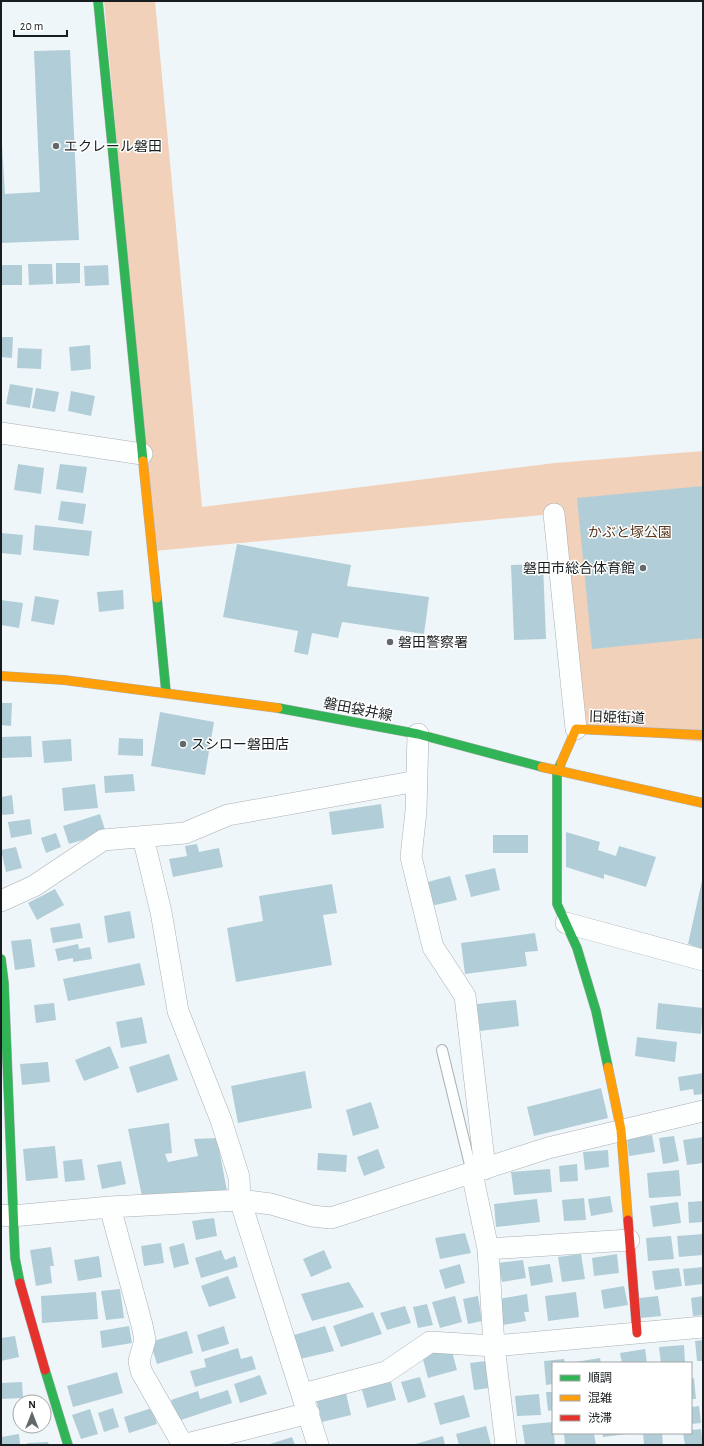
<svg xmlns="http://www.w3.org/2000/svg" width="704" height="1446" font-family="'Alegreya Sans','Noto Sans JP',sans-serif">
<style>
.green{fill:#f1d1b9}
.building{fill:#b1ced8}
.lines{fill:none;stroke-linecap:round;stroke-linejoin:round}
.lane-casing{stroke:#aaafb2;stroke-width:12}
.street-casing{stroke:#aaafb2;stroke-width:22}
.fast-casing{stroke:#aaafb2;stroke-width:10}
.slow-casing{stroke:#aaafb2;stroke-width:10}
.jam-casing{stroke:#aaafb2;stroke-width:10}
.lane{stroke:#fdfefe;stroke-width:10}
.street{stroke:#fdfefe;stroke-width:21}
.fast{stroke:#30b455;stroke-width:9}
.slow{stroke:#ff9f0a;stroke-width:9}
.jam{stroke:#e5322d;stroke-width:9}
.poi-dot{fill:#63696b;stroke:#fff;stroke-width:1.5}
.labels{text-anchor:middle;stroke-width:3;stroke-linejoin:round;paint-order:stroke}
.poi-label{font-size:14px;fill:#181d1f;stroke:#fff;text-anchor:start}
.park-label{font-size:14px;fill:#59371c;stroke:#fff}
.street-label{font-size:14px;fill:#181d1f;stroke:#fff}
</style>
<rect width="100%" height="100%" fill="#eff6f9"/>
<path class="green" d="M104,1H155L202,507L555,463L703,451V742L576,729L554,514L154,551Z"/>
<path class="building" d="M70,50L79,240L1,243V128L5,194L40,192L34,51Z
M56,263H80V283L56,284Z
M28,264H52L53,284L29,285Z
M1,265H22V285H1Z
M108,265L109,285L85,286L84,266Z
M1,337H13L12,358L1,357Z
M90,345L91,369L71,371L69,347Z
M18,348L42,349L41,369L17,368Z
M10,384L33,388L30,408L6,404Z
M36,388L59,392L55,412L32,408Z
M71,391L95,396L91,416L68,411Z
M18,464L44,468L41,494L14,490Z
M60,464L87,467L83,493L56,489Z
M703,486V638L592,649L577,498Z
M61,501L86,504L83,524L58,520Z
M35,525L92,531L89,556L33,550Z
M1,533L23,535L21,555L1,553Z
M237,544L351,565L347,586L429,597L424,634L342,622L338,638L312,633L308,655L294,652L298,631L223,617Z
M543,564L546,639L514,640L511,565Z
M123,590L124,609L99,612L97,592Z
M35,596L59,600L54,625L31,621Z
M1,600L23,603L19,628L1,625Z
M1,703H12L11,726L1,725Z
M160,712L214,722L205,775L151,766Z
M31,736L32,757L1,758V737Z
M119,738L143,739V756L118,755Z
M71,739L72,761L44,763L42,741Z
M133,774L135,791L105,793L104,776Z
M95,784L98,808L64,811L62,788Z
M12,795L14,814L1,815V797Z
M381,804L384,828L332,835L329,812Z
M100,814L106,833L69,844L63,826Z
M30,819L32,834L11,838L8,822Z
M566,832L600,842L598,850L616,856L619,846L656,857L646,887L604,874V879L566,867Z
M56,833L61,847L46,853L41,838Z
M493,835H528V853H493Z
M197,844L199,852L219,848L223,867L173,877L169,859L187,856L185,846Z
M16,847L22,868L6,872L1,850Z
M495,868L500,890L471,897L465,875Z
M450,876L457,900L431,906L424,883Z
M703,876V949L688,944Z
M332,884L337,913L323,915L332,965L236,982L227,928L263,921L259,896Z
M55,889L64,905L37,920L28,903Z
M130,911L135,938L108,943L104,916Z
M80,923L83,938L53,943L50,928Z
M535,933L538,951L525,952L527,966L465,974L461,943Z
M31,939L35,967L15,970L11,941Z
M78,944L79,949L90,947L92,959L73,962V958L58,961L55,949Z
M140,963L145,985L68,1001L63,979Z
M516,1000L519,1026L480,1031L477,1004Z
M54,1003L56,1020L36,1023L34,1005Z
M658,1003L703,1008L701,1034L656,1029Z
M142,1017L147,1043L121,1048L116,1022Z
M637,1037L677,1042L675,1062L635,1056Z
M110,1046L119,1068L84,1081L75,1060Z
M169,1054L178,1080L137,1093L129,1067Z
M48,1062L50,1082L22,1085L20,1064Z
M305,1071L312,1108L238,1123L231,1086Z
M703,1073V1094L694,1095L693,1089L680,1091L678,1077Z
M601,1088L608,1118L534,1136L527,1107Z
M371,1102L379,1128L353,1136L346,1110Z
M169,1123L172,1153L165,1154L168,1162L198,1156L194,1139L217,1138L227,1191L142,1196L128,1129Z
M652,1135L655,1152L629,1156L627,1139Z
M674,1136L679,1161L663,1164L659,1138Z
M703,1137V1163L687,1165L683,1140Z
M55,1146L58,1178L26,1181L23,1149Z
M378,1149L385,1168L364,1176L357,1157Z
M608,1150L609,1167L585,1170L583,1152Z
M318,1153L347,1155L346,1172L317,1170Z
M82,1159L85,1180L65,1182L63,1161Z
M121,1161L126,1184L102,1189L97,1165Z
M577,1164L578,1181L560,1182L559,1166Z
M550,1169L552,1192L514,1195L511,1172Z
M679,1170L681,1196L649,1198L647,1173Z
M610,1196L613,1212L591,1216L588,1199Z
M584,1198L586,1220L564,1221L562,1200Z
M537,1199L540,1222L496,1227L494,1204Z
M703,1201V1222L689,1223L688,1202Z
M678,1202L681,1223L653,1227L650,1206Z
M214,1218L217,1236L196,1240L192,1221Z
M465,1233L471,1253L440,1259L435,1238Z
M703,1234V1255L679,1257L677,1236Z
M671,1236L674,1259L648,1261L646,1238Z
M161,1243L164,1263L144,1266L141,1246Z
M184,1243L189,1264L174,1268L169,1247Z
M51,1247L54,1266H50L52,1283L36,1286L30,1250Z
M221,1250L225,1260L235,1256L238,1267L201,1278L195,1258Z
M324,1250L332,1268L311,1277L303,1259Z
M581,1254L585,1279L562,1282L558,1257Z
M617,1254L619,1273L594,1276L592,1258Z
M99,1256L102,1277L78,1281L74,1260Z
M523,1260L526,1278L502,1282L498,1263Z
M460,1264L465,1283L445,1289L439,1270Z
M550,1264L553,1282L531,1286L528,1267Z
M703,1267V1284L685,1286L683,1269Z
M679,1268L682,1286L655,1290L652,1271Z
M228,1276L236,1298L209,1307L201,1286Z
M349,1282L364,1307L312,1321L301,1294Z
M624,1286L628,1305L604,1309L601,1290Z
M120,1289L124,1318L106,1320L101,1291Z
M96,1292L98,1319L42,1323L41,1296Z
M576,1292L579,1317L548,1321L545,1296Z
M527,1294L529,1312H524L526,1321L503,1325L499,1299Z
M455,1296L462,1322L440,1328L432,1302Z
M478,1296L482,1321L468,1324L463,1299Z
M658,1296L661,1316L641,1318L639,1298Z
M703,1296V1315L693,1316L691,1298Z
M427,1304L433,1325L418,1328L413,1307Z
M405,1306L411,1323L387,1330L380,1313Z
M373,1312L382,1334L341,1347L333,1326Z
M129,1326L132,1343L102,1348L100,1331Z
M224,1326L229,1344L202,1352L197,1335Z
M325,1326L334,1351L300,1359L294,1335Z
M187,1331L193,1353L157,1364L150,1342Z
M15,1336L19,1357L1,1361V1338Z
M703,1340V1361H697L695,1341Z
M684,1345L685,1363H661L659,1347Z
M238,1348L241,1359L252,1356L256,1369L195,1387L190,1371L206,1367L204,1359Z
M451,1348L457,1370L428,1378L422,1356Z
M645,1349L647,1363H622L620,1353Z
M600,1358L601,1363H575V1362Z
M564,1359L565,1363H553V1384L546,1385L544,1361Z
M486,1361L490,1388L474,1390L470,1363Z
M117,1372L123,1393L73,1407L67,1386Z
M260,1375L267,1394L240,1403L234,1384Z
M420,1377L426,1397L408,1403L401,1382Z
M390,1378L396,1400L367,1408L361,1386Z
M694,1378L696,1399H691V1379Z
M22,1382L23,1398L1,1399V1383Z
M228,1390L232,1403L178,1421L171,1400L198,1391L200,1399Z
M546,1392H553V1410L548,1411Z
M346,1393L351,1415L322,1422L316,1399Z
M539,1394L541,1415L517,1416L515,1396Z
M464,1395L470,1417L440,1425L434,1403Z
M699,1406L701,1423L691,1424V1407Z
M113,1408L119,1427L104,1432L98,1413Z
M152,1408L157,1424L129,1433L124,1417Z
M90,1409L98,1434L81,1439L72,1415Z
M553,1422L555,1445H525L522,1425Z
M486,1426L491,1445H459L456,1434Z
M701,1429L703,1445H685L683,1433H691V1430Z
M564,1433H594L596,1445H565Z
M602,1433H627V1434L603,1437Z
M643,1433H662L663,1445H644Z
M19,1434L20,1445H1V1437Z
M443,1436L445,1445H412Z
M292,1437L295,1445H267Z
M48,1442L49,1445H27V1443Z"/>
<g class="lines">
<g class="lane-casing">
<path id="lane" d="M442,1050L472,1173"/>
</g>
<g class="street-casing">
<path id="street" d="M1,433L142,454
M554,514L576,729
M418,734L416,811L411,857L433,947L465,996L485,1169
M143,837L161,912L178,1011L221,1120L239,1177L240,1200L318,1445
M1,901L34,886L103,840L185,833L228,815L417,781
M566,923L703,960
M472,1173L488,1249L494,1346L506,1445
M110,1207L142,1325L145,1340L139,1361L141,1371L183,1445
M1,1215L12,1216L110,1207L240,1200L271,1204L312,1216L331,1218L548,1148L703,1111
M488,1249L629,1240
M303,1394L386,1372L430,1342L494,1346L703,1327
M183,1445L309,1413"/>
</g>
<g class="fast-casing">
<path id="fast" d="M98,1L143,461
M157,598L166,692
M278,708L418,734L542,767
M561,763L557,771V904L577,948L596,1011L608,1067
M1,959L4,983L15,1258L20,1283
M45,1370L68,1445"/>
</g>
<g class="slow-casing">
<path id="slow" d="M143,461L157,598
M1,676L64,680L278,708
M561,763L576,729L703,735
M542,767L703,803
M608,1067L621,1130L628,1220"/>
</g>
<g class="jam-casing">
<path id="jam" d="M628,1220L637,1333
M20,1283L45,1370"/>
</g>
<use href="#lane" class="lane"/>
<use href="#street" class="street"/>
<use href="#fast" class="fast"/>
<use href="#slow" class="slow"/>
<use href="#jam" class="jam"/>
</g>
<g class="poi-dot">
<circle cx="56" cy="146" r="4"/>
<circle cx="643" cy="568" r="4"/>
<circle cx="390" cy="642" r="4"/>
<circle cx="183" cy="744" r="4"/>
</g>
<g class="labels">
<g class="poi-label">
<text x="64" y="151">エクレール磐田</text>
<text x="635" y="573" text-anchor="end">磐田市総合体育館</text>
<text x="398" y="647">磐田警察署</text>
<text x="191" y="749">スシロー磐田店</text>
</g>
<g class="park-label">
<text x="630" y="537">かぶと塚公園</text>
</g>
<g class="street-label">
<text transform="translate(358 709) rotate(11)" y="5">磐田袋井線</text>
<text transform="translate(617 717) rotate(2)" y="5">旧姫街道</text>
</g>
</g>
<rect width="704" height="1446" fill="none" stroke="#181d1f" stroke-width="4"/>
<rect x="552" y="1362" width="140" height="72" fill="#ffffff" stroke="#a3a5a5"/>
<rect x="560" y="1375" width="20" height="6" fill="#30b455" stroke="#a3a5a5"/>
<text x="588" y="1382" font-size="12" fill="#181d1f">順調</text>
<rect x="560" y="1395" width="20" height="6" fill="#ff9f0a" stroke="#a3a5a5"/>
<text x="588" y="1402" font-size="12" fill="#181d1f">混雑</text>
<rect x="560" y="1415" width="20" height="6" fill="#e5322d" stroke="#a3a5a5"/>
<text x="588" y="1422" font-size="12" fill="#181d1f">渋滞</text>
<g transform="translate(32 1414)"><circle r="19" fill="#ffffff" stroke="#a3a5a5"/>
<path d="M0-3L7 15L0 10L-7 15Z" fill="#63696b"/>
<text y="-6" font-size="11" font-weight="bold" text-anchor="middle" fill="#181d1f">N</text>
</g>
<path d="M14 30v6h53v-6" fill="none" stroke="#181d1f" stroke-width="2"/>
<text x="20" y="30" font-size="12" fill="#181d1f" stroke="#ffffff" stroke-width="3" paint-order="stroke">20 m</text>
</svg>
